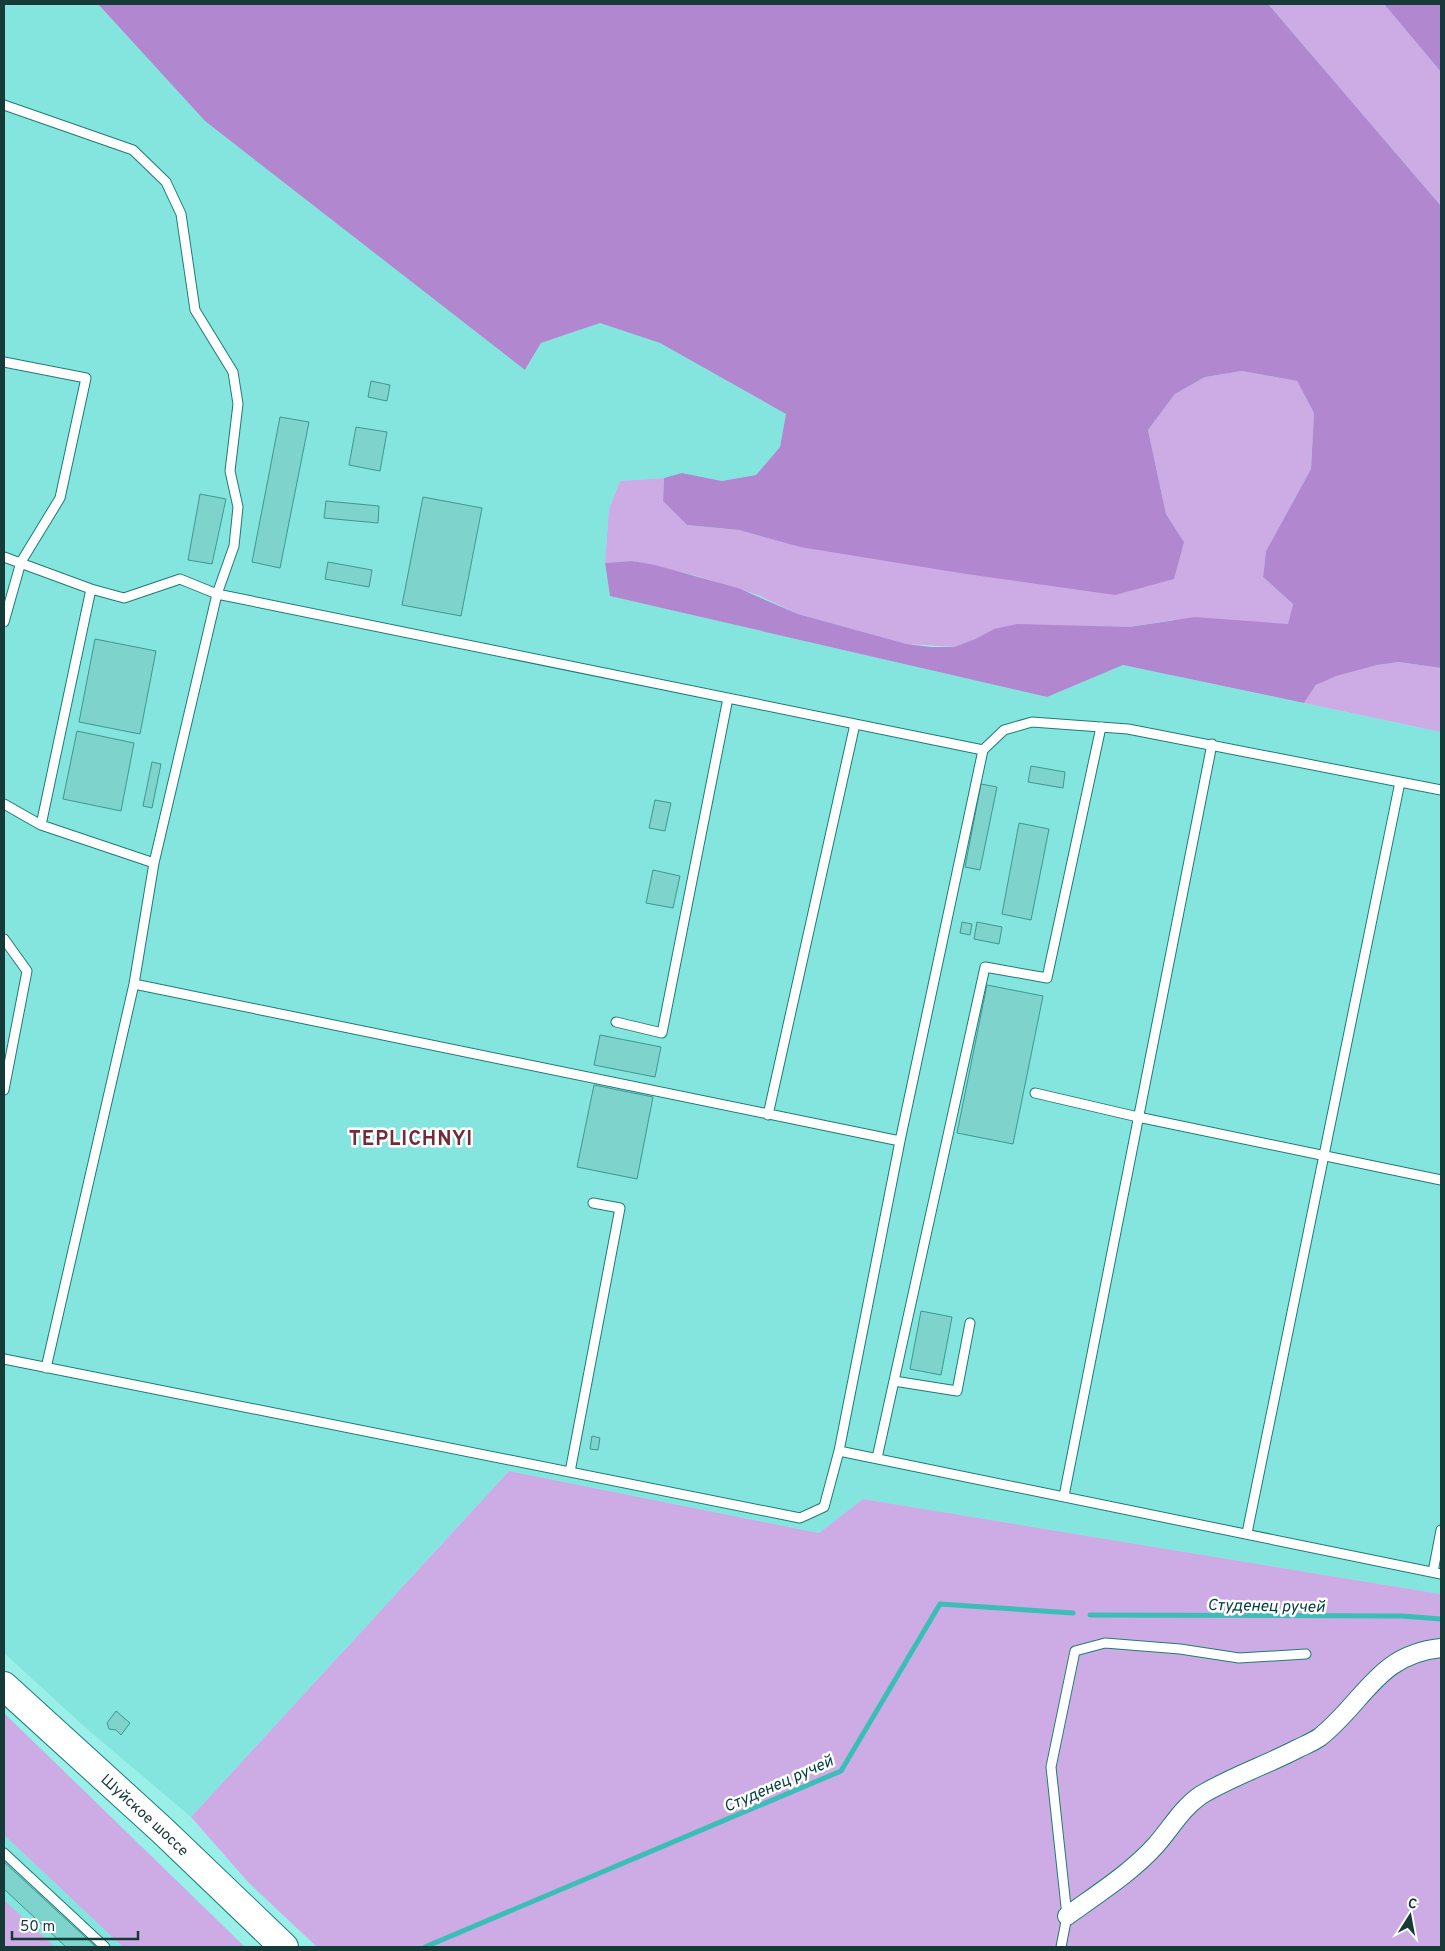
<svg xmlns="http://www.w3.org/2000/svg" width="1445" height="1951" font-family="Overpass,sans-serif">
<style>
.built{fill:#84e5df}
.green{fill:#cdace6}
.forest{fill:#b188d0}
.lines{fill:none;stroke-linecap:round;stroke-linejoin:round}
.stream{stroke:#3abeb7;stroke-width:5}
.building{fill:#7ed3cd;stroke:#3f9691}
.lane-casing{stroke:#1d7b76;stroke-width:11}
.street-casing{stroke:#1d7b76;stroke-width:20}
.primary-casing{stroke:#1d7b76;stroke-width:30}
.lane{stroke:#fff;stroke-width:9}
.street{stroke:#fff;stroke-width:18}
.primary{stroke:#fff;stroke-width:28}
.labels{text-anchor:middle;stroke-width:5;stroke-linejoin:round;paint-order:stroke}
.street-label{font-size:15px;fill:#153a37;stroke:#fefefe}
.water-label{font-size:16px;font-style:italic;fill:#003d3b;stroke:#fefefe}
.district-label{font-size:20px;font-weight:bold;letter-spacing:1px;fill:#712b39;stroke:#fefefe}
</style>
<rect width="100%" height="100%" fill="#9aefe9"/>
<path class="built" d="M4,4H98L205,121L526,370L541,343L600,323L660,343L786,414L780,447L756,475L722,481L682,473L664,478L620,481L609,509L605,563L610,596L1047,697L1123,665L1441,732V1594L863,1499L819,1533L509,1471L191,1817L86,1728L4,1653Z
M4,1835L123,1947H55L4,1900Z"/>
<path class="green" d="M1268,4H1384L1441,72V206Z
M1242,371L1297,381L1314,413L1311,469L1266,551L1263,577L1293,604L1288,624H1267L1243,621L1173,620L1129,627L994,629L975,639L954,647L907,644L798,614L758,595L697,576L632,561L605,563L609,509L620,481L664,478L663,501L687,525L739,530L800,547L1184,542L1166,514L1148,430L1175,394L1205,377Z
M1399,662L1441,668V732L1304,703C1308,698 1311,691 1315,687C1328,673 1380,664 1399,662Z
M509,1471L819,1533L863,1499L1441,1594V1947H317L248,1882L191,1817Z
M4,1713L245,1947H123L4,1835Z
M4,1900L55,1947H4Z"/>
<path class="forest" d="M98,4H1268L1441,206V668L1399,662L1377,665L1336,676L1316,685L1304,703L1123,665L1047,697L610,596L605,563L632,561L655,565L738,588L798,614L907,644L931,647H954L975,639L994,629L1017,624L1129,627L1195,617L1288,624L1293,604L1263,577L1266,551L1311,469L1314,413L1297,381L1242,371L1205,377L1175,394L1148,430L1166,514L1184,542L1174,579L1115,595L966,574L800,547L739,530L687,525L663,501L664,478L682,473L722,481L756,475L780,447L786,414L660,343L600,323L541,343L525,370L205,121Z
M1384,4H1441V72Z"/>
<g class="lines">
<path class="stream" d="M1090,1615L1402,1616L1441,1619
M425,1947L841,1771L940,1604L1073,1613"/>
</g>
<path class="building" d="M371,381L390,385L387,401L368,397Z
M280,417L309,422L280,568L252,562Z
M356,427L387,432L380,471L349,465Z
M200,494L226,499L212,564L188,560Z
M423,497L482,508L461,616L402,605Z
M326,501L379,506L378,523L324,518Z
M328,562L372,570L369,587L325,579Z
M95,639L156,651L140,734L79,722Z
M77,731L134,743L121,811L63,799Z
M152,762L161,764L152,808L143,806Z
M1031,766L1065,772L1063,788L1028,782Z
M981,784L997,787L980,870L965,867Z
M655,800L671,803L665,831L649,828Z
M1019,823L1049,829L1031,920L1002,914Z
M653,870L680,876L673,908L646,903Z
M962,922L972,924L970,935L960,933Z
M977,922L1002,927L999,944L974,939Z
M987,985L1043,996L1013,1144L957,1133Z
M600,1035L661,1047L655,1077L594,1065Z
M594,1085L653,1097L637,1179L577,1167Z
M921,1311L952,1317L941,1375L910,1369Z
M592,1436L600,1438L598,1450L590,1449Z
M116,1711L130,1723L121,1735L116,1730L109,1729L107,1723Z
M4,1862L96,1947H66L4,1889Z"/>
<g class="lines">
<g class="lane-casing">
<path id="lane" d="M4,105L133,150L166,182L181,214L195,310L233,372L238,404L230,471L238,507L234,546L217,594L154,863L134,984L46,1368
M4,362L86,378L60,498L21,562L4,622
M4,557L91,589L124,598L180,579L217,594L983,750L1004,730L1032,722L1128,729L1441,790
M4,804L41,825L154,863
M41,825L91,589
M4,939L27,971L4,1090
M134,984L900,1141
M616,1022L662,1033L728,698
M1035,1093L1138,1117L1441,1180
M768,1115L855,724
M4,1359L800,1518L824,1507L839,1451L900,1141L983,750
M894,1381L957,1391L970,1323
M839,1451L1441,1574
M877,1458L985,967L1047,978L1101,727
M570,1472L620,1208L593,1203
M1064,1496L1212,744
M1247,1533L1400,782
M1433,1572L1441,1530
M4,1853L105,1947
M1061,1947L1067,1916L1051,1767L1075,1651L1105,1643L1180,1649L1239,1658L1306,1654"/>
</g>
<g class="street-casing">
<path id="street" d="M1067,1916C1097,1894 1131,1873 1156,1845C1171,1828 1182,1808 1201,1795C1231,1777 1266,1765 1297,1749C1305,1745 1313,1742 1320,1737C1365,1701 1378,1654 1441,1648"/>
</g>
<g class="primary-casing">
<g id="primary">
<path id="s1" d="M4,1686L163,1831L284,1947"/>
</g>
</g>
<use href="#lane" class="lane"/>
<use href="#street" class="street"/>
<use href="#primary" class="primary"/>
</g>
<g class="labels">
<g class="street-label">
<text dy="5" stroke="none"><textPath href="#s1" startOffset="191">Шуйское шоссе</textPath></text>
</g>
<g class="water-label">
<text transform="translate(1266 1605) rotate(1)" y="6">Студенец ручей</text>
<text transform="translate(778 1783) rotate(-24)" y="6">Студенец ручей</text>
</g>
<g class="district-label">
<text x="411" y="1145">TEPLICHNYI</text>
</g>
</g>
<rect width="1445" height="1951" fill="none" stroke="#153a37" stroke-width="10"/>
<g transform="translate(1410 1916) rotate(11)" stroke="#fefefe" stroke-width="4" paint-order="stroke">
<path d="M0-4L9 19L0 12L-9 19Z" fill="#153a37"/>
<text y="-8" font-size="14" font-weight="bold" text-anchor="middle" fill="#153a37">С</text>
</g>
<path d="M12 1931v8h126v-8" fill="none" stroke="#153a37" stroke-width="2.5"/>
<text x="20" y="1931" font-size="15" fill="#153a37" stroke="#fefefe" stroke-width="4" paint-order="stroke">50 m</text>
</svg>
